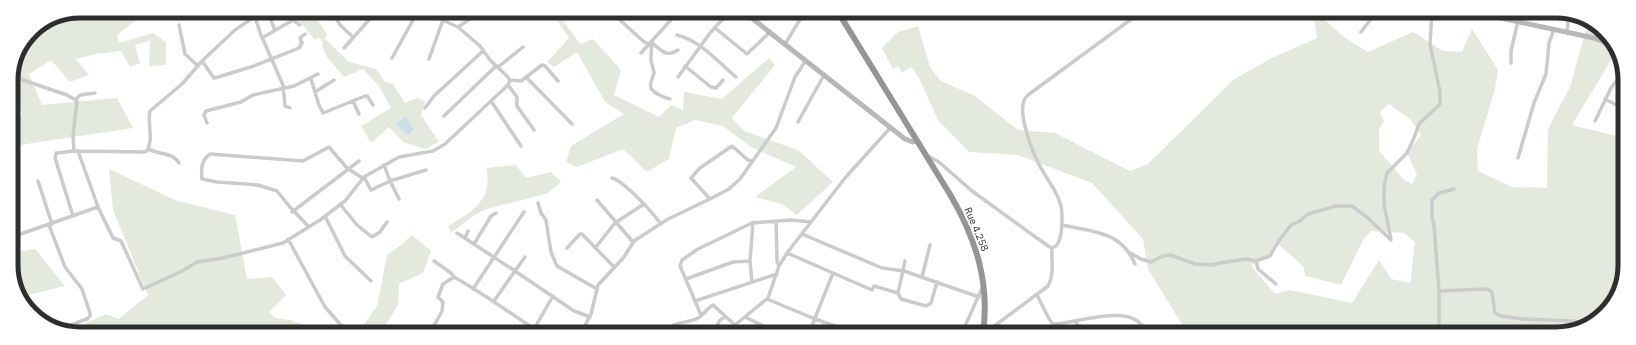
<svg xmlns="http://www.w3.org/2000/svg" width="1636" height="345" font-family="'IBM Plex Sans',sans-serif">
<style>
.green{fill:#e4e9dd;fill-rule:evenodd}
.water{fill:#cbdde7}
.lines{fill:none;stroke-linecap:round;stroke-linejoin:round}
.street{stroke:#cbcbcb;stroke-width:3.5}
.secondary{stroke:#b8b8b8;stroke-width:5}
.highway{stroke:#959595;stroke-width:6}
.labels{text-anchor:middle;stroke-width:4;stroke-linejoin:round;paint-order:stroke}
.street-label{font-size:10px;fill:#2e2e2e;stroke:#fff}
.rim{fill:none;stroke:#2e2e2e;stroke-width:5}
</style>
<rect width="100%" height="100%" fill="#fff"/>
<path class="green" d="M80,11H140L136,20L117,35L119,43L153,33L166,42V65L149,66L150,41L135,45L140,63L130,67L121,51L96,54L76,59L89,75L70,82L51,60L29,74L42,105L117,98L133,128L20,145L12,152L11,125L22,114L14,94L11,92V76L31,31L54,16Z
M291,11H324L316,18L327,34L325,39L349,62L376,69L385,82L393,84L405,103L417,98L425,102L421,115L439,142L425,149L403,142L389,127L371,143L361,126L391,108L379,86L363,69L344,77L327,57L322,46L323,42L319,37L315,40Z
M551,11H556L580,44L593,39L621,70L614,95L659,117L671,105L683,110L684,92L722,99L769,58L775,65L732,118L744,131L798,150L833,182L797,215L782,204L755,197L796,167L751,147L723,126L695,120L676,128L669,159L647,172L623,149L577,167L566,162L571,146L624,114L605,102L577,52L554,67L547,62L569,38Z
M1313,12H1316L1344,37L1368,52L1413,32L1443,51L1462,52L1472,29L1498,70L1495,89L1477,149L1478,171L1512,187L1547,188L1548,129L1570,87L1588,22L1605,31L1616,52L1572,125L1624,138V278L1602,317L1560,334H1188L1148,269L1143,239L1092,183L1018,155L969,152L938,120L919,78L911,67L902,73L898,66L893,69L882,48L898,32L918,26L930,67L941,81L975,96L1018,130L1055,133L1130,171L1148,164L1234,79L1274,57L1317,38ZM1389,104L1411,120L1421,135L1407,153L1417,174L1412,184L1403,179L1379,151V129L1384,122L1380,112ZM1371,231L1404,233L1415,242L1410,283L1391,279L1379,260L1352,303L1290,290L1275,294L1251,265L1270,256L1279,245L1304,267L1305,276L1341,285L1363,240Z
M516,165L526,178L551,172L561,182L548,193L484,210L476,214L451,233L448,226C471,213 494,199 486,168Z
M109,169L175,200L235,215L247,279L272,277L286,295L269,312L275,318L290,320L326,333L65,332L106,314L119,319L148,295L113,210Z
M412,235L431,251L423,273L399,284L398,305L381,333H358L377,306L387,255L401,245Z
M35,249L65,286L28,295L34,315L31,314L12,279V253Z"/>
<path class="water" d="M406,117L414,130L409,135L403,132L396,123Z"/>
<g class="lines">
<path class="street" d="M253,11L261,35L283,85L285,106L290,108
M342,11L337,17V20L341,26L353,37
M360,11L368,21
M422,11L458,27L480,46L490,60L507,76L510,80L521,81L542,65L545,66L558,81
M610,11L643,41L648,44L651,42C661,50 666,58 678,50
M1342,12V13
M268,13L275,30
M179,25L185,54L198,66
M458,27L482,11
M715,28L747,54L770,32
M1361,32L1376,12
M1567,32L1569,12
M677,35C701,41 718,62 736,77
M262,38L293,20L300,25
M651,42C652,48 651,52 651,58C650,63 654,67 654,73C653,78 649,84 651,88C653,93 665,98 670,99
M785,44L801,18L802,12
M344,48L368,21L380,11
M641,53L678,12
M392,58L418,11
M429,59L443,20
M202,61L214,78L218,77L254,66L299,48L302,43L300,38L305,34
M1511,63V51L1518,21
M685,66L711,87L716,88L723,80
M498,67L523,47
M11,76L67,95L77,101L73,136L74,151
M526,77L572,124
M678,77L710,33L729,12
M311,79L319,105L323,113L365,96H367L373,105
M508,85L517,97V106L534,130
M315,92L334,80
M1605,99L1624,109
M75,100L80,95L95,93
M353,101L359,114
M491,101L521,146
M425,108L434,96L483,51
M444,116L496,66
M1595,121L1611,88L1621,75L1624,74
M798,122L824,75
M207,123L204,115L206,111L241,102L253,95L294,86L318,74
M149,149C158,155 173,152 179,163
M78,151L98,207L113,238L121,241L143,289L182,271L197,262L223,258L283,243L320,220L345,201L364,177L399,157L433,151L445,144L508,85L510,80
M928,156L939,162L972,191L1048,246L1052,248C1059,246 1059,240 1061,234C1062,224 1063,215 1061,206C1058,192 1048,181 1041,168C1033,155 1018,114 1024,101C1025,97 1029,94 1032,92L1141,12
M1518,158L1534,103L1546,74L1549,43L1554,29
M364,177L371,190L390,181L384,165
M612,178C623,180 653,213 661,224
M38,181L52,224
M399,199L390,181L426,170
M710,199L691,178L700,168L732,146L748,160L753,161
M597,200L633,242
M538,203L541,213L546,220L551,252L557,266L597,289
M340,204L357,225L372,237L380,232L387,222
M292,212L359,161
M73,216L55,158L56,153L74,151L143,152L147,151C154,139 147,123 150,111L182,84L202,61L235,30L254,17
M325,216L345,256L371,281
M776,221L777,261L779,266
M49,225L65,267L82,289L90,313V316L87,319L60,329
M1062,225C1094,232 1121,231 1135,264
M309,227L290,207L277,191L258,185L217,182L202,179C201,168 201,161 210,154L303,161L329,147L347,168L361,177
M457,233L515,271L494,301
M802,234L882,268L904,271L979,297
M12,237L98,207
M465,238L468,231
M288,239L325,307L341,325
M474,244L491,216L496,213
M567,248L580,234H582L614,267
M595,248L615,223L644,204
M787,253L872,290L874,286L898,293
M1130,253L1141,259L1151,262L1163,256L1171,255L1195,264L1212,265L1220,263L1246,259L1256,261L1270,256L1278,242L1291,225L1300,221L1308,214L1336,206H1352L1368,218L1391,240L1384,204V187L1387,173L1407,153L1414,138L1419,124L1440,104V92L1430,44L1432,12
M525,257L515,271L574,311L590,317
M434,261L451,273L454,277C484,294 512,314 540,333
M905,261L898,293L901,299L926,306L931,303L937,282
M1256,261L1258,269L1276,284
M922,277L930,245
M686,279L733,262L750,261
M752,282L750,261L753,222
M473,289L524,212
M1439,291L1487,289L1492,292L1495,313L1501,316L1523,319L1573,321L1585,324
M1037,295C1041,302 1049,321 1053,324C1076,324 1137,299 1146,334
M767,299L815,319L855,333L864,332L870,333
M695,301L777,274
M701,315L680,266L682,260L698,249L752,223L791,220L811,222
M745,317L778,333
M1076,321L1079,333
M534,329L553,296
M430,333L442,311L443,302L438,297L443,284L454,277
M581,333L591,314L598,285L624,257L634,241L668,219L710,199L729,189L740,179L776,128L795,77L806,60
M666,333C673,320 687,324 698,318C704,315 707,308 713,305L735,325
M713,333L720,320L725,317
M732,333L735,325L768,298L779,266L787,253L845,178L891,127
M809,333L833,273
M962,333L982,288
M985,333L1048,286C1055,273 1051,261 1052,248
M1439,334V291L1434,225L1432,217V200L1439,193L1454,189"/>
<path class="secondary" d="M744,12L905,139L913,142
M1473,12L1594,38L1612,45"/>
<path class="highway" d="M838,12L951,196C976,239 990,283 983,333"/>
</g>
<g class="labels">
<g class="street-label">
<text transform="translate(977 229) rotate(67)" y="4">Rue 4.258</text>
</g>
</g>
<path d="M0 0H1636V345H0ZM80 18H1556A62 62 0 0 1 1618 80V265A62 62 0 0 1 1556 327H80A62 62 0 0 1 18 265V80A62 62 0 0 1 80 18Z" fill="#fff" fill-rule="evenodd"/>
<path class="rim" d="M80 18H1556A62 62 0 0 1 1618 80V265A62 62 0 0 1 1556 327H80A62 62 0 0 1 18 265V80A62 62 0 0 1 80 18Z"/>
</svg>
